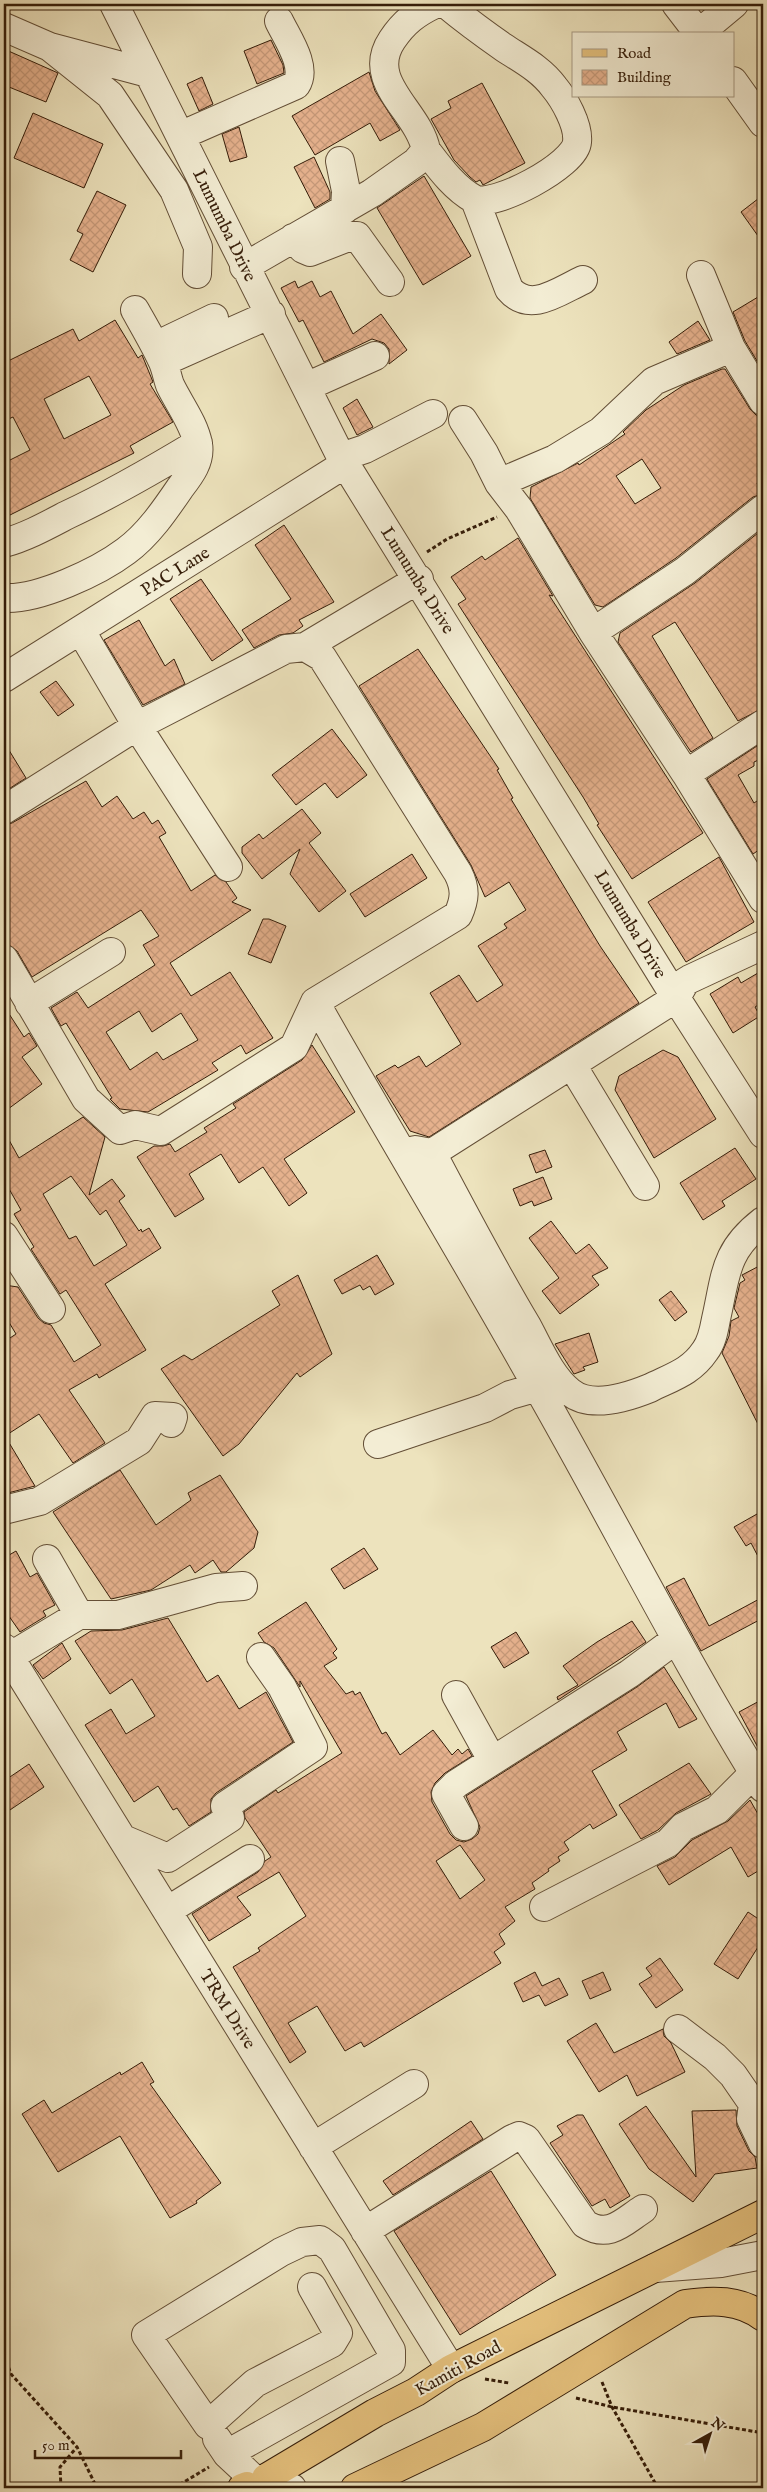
<svg xmlns="http://www.w3.org/2000/svg" width="767" height="2492" font-family="'IM FELL English',serif">
<style>
.building{fill:url(#building-cross-hatch);stroke:#351d09;fill-rule:evenodd}
.lines{fill:none;stroke-linecap:round;stroke-linejoin:round}
.minor-casing{stroke:#634e36;stroke-width:30}
.major-casing{stroke:#351d09;stroke-width:30}
.path{stroke:#351d09;stroke-width:3;stroke-dasharray:4 2.5;stroke-linecap:butt}
.minor{stroke:#f3edd4;stroke-width:28}
.major{stroke:#e6c27e;stroke-width:28}
.labels{text-anchor:middle;stroke-width:4;stroke-linejoin:round;paint-order:stroke}
.street-label{font-size:18px;fill:#351d09;stroke:#f3edd4}
</style>
<defs>
<pattern id="building-cross-hatch" width="8" height="8" patternUnits="userSpaceOnUse" patternTransform="scale(1.25)"><rect width="8" height="8" fill="#e5b18d"/><path d="M0 0l8 8M0 8l8-8" fill="none" stroke="#c59878"/></pattern>
</defs>
<rect width="100%" height="100%" fill="#ede3bd"/>
<filter id="stains"><feTurbulence type="fractalNoise" baseFrequency=".004" numOctaves="4"/><feColorMatrix values="0 0 0 0 .2 0 0 0 0 .09 0 0 0 0 .02 0 0 0 .5 -.17"/></filter>
<radialGradient id="worn" r=".72"><stop offset=".6" stop-color="#630" stop-opacity="0"/><stop offset="1" stop-color="#630" stop-opacity=".3"/></radialGradient>
<path class="building" d="M271,40L283,65L284,73L257,84L244,51Z
M4,49L58,73L46,102L4,85Z
M369,72L375,91L400,130L380,141L370,123L315,155L292,116Z
M202,77L213,104L199,111L187,84Z
M482,83L525,163L483,185L480,180L476,182L470,177L454,160L431,119L451,108L448,101Z
M33,113L103,144L84,188L14,158Z
M239,127L247,157L230,162L222,134Z
M314,157L330,192V199L315,208L294,167Z
M424,176L471,256L423,285L377,208Z
M97,191L126,205L93,272L70,260L83,234L77,231Z
M763,195V243L741,212Z
M295,281L298,288L312,281L320,297L331,291L353,334L381,314L407,350L389,364V349L384,343L372,339L324,362L303,320L299,322L281,288Z
M763,294V371L745,341L733,312Z
M115,320L138,358L142,355L151,377L153,382L150,384L173,422L130,446L134,453L4,518V463L30,450L13,417L4,421V363L73,329L79,341ZM89,376L111,415L64,439L44,399Z
M698,321L710,340L677,354L669,342Z
M722,369H725L750,409L756,415L763,417V478L757,483L763,494L753,497L676,558L603,607L595,605L530,498L531,487L578,463L579,465L625,434L623,432L646,410L684,385ZM642,459L661,488L635,504L616,476Z
M357,399L373,427L357,435L343,408Z
M284,525L334,602L299,620L303,626L293,633L279,635L254,648L242,630L291,599L255,545Z
M763,529V708L738,721L675,622L652,636L713,738L691,752L618,642L620,633L695,583Z
M518,538L553,596L549,595L703,833L632,879L597,825L599,824L583,797L458,604L466,599L451,577L482,556L485,560Z
M201,579L243,640L212,661L170,599Z
M139,620L165,666L174,659L185,684L143,705L104,640Z
M418,649L499,769L497,770L513,798L511,799L600,946L639,1003L429,1137L410,1131L376,1076L395,1065L398,1068L419,1056L426,1067L461,1044L430,993L459,975L477,1002L503,985L478,946L507,928L504,924L526,910L509,882L485,897L471,865L359,686Z
M56,681L74,705L58,716L40,692Z
M332,729L367,775L337,798L325,783L296,805L272,775Z
M4,742L26,778L4,792Z
M763,742V758L754,762V766L738,775L754,803L763,797V847L753,854L707,779Z
M86,781L102,807L117,796L133,819L144,812L152,824L158,820L166,833L159,837L191,891L215,875L226,882L237,898L232,902L251,910L170,963L191,996L230,972L273,1038L246,1054L241,1045L212,1063L218,1070L148,1112L120,1109L110,1099L112,1098L66,1023L61,1026L51,1008L77,992L88,1008L155,965L143,945L159,936L141,910L32,977L17,951L4,942V825L12,823ZM139,1011L152,1032L181,1013L198,1040L163,1060L157,1052L130,1070L106,1032Z
M302,809L321,833L309,843L346,891L319,912L290,874L300,849L262,879L242,853V847L259,834L263,839Z
M412,854L427,878L365,917L350,894Z
M719,857L754,922L686,962L648,902Z
M263,919H269L286,926L271,963L248,954Z
M763,970V1002L755,1007L760,1016L733,1033L710,994L738,977L741,983Z
M4,1006L24,1037L29,1033L37,1046L22,1057L42,1084L4,1112Z
M312,1045L355,1112L284,1159L307,1193L289,1206L263,1167L239,1183L221,1154L189,1174L204,1199L175,1217L137,1157L154,1146H163L170,1144L175,1152L207,1132L204,1128L236,1108L233,1104L302,1060Z
M663,1050L678,1057L716,1119L654,1158L615,1090L619,1076Z
M83,1117L105,1137L89,1195L112,1179L125,1196L119,1201L139,1231L141,1229L142,1232L149,1228L161,1248L105,1284L146,1350L99,1378L97,1374L69,1390L105,1443L73,1463L39,1414L5,1436L35,1486L4,1494V1342L16,1334L4,1314V1285L18,1287L38,1318L44,1323L51,1325L74,1362L101,1345L66,1290L60,1294L31,1249L34,1247L14,1214L21,1210L4,1180V1131L19,1158ZM71,1176L100,1215L106,1210L127,1245L94,1266L76,1236L69,1239L43,1194Z
M735,1148L756,1179L722,1201L725,1206L703,1220L680,1183Z
M545,1150L552,1167L536,1173L529,1155Z
M543,1177L552,1199L534,1206L532,1201L520,1206L513,1189Z
M551,1221L576,1254L589,1244L608,1268L592,1276L599,1285L560,1314L542,1291L559,1278L529,1238Z
M377,1255L394,1284L375,1295L370,1286L363,1290L360,1285L342,1294L334,1280Z
M763,1264V1434L722,1353L729,1336L731,1321L739,1317L734,1308L740,1283L745,1280L742,1275Z
M298,1275L332,1354L300,1377L297,1373L239,1444L223,1456L161,1369L184,1355L192,1360L280,1305L272,1291Z
M671,1291L687,1312L675,1321L659,1300Z
M589,1333L598,1362L583,1367L585,1370L574,1374L555,1344Z
M120,1470L156,1525L191,1500L188,1493L220,1475L258,1532L254,1548L226,1572H221L213,1560L195,1573L190,1565L151,1590L111,1599L53,1512Z
M757,1514L763,1524V1566L751,1543L746,1546L734,1527Z
M364,1548L378,1569L344,1589L331,1569Z
M16,1551L30,1577L37,1573L55,1605L43,1611L46,1616L20,1632L4,1609V1558Z
M684,1578L709,1626L763,1597V1618L701,1651L666,1587Z
M306,1602L337,1649L333,1653L337,1658L324,1666L346,1694L353,1691L355,1695L360,1692L382,1734L386,1732L400,1755L433,1730L452,1755L458,1749L462,1754L468,1749L472,1756L445,1773L435,1783L431,1792L432,1802L450,1834L456,1840L464,1842L472,1839L478,1834L480,1827L466,1796L637,1687L664,1667L697,1719L679,1728L666,1703L617,1732L627,1750L592,1771L617,1815L593,1829L590,1824L564,1842L569,1850L558,1857L560,1861L548,1869L549,1871L532,1883L535,1889L505,1907L515,1921L499,1934L505,1944L494,1952L501,1963L364,2047L361,2042L345,2051L317,2006L288,2023L306,2052L290,2063L233,1967L260,1951L258,1948L306,1916L279,1872L237,1897L251,1915L209,1941L192,1914L258,1872L265,1861L271,1857L245,1818L244,1812L276,1790L278,1793L342,1753L300,1681V1687L274,1648L264,1642L258,1633ZM460,1845L485,1880L460,1899L436,1861Z
M168,1618L207,1682L218,1675L239,1709L266,1692L293,1742L216,1793L211,1799V1812L189,1826L177,1808L173,1810L158,1786L134,1802L85,1725L111,1709L126,1734L155,1716L132,1679L110,1694L75,1641L91,1631L122,1630Z
M632,1621L646,1642L558,1700L557,1697L578,1685L563,1666L597,1642Z
M516,1632L529,1653L504,1668L491,1647Z
M62,1643L71,1659L43,1679L33,1665Z
M763,1699V1757L739,1712Z
M689,1763L711,1794L676,1813L658,1830L641,1839L619,1805Z
M29,1764L44,1787L4,1814V1781Z
M750,1800L763,1823V1868L748,1877L731,1847L669,1885L657,1866L675,1857L692,1840L728,1821Z
M748,1912L763,1922V1939L738,1979L714,1964Z
M660,1958L683,1990L656,2008L639,1984L652,1976L646,1968Z
M535,1972L542,1986L559,1978L568,1995L545,2006L539,1995L523,2002L514,1983Z
M603,1972L611,1990L590,1999L582,1981Z
M596,2023L614,2053L663,2029L664,2036L671,2043L685,2072L637,2096L627,2075L599,2092L567,2041Z
M142,2062L154,2082L150,2084L221,2183L196,2201L197,2203L170,2218L120,2136L58,2172L22,2114L44,2100L52,2113L120,2072L121,2075Z
M646,2106L696,2177L692,2111L736,2110L737,2126L749,2151L755,2157L757,2168L715,2174L693,2202L649,2169L619,2124Z
M577,2115H583L630,2196L610,2208L605,2199L592,2206L550,2143L563,2135L557,2126Z
M471,2121L483,2139L393,2195L383,2181Z
M491,2171L556,2275L460,2335L394,2231Z"/>
<g class="lines">
<g class="minor-casing">
<path id="minor" d="M114,4L341,457L676,998L763,1134
M676,4L699,34
M4,27L50,47L148,73
M698,34L734,4
M50,47L110,95L174,190L198,247L197,274
M733,81L763,123
M182,135L296,85C308,67 287,38 279,21
M426,150C439,167 454,188 474,199C492,209 576,165 577,142C579,125 564,99 554,87C541,69 521,59 503,47C483,33 464,19 446,4
M340,161L346,191L345,209
M475,200L509,289C530,314 559,291 583,280
M293,238L303,249L310,252L351,236H357L390,282
M244,267L372,193L416,162L426,150C419,111 364,82 392,40C404,22 416,13 435,4
M701,275L731,348L763,401
M168,340L214,318
M163,362L271,314
M306,387L375,356
M463,420L484,453L499,483L519,509L593,632L686,774L763,899
M341,457L365,449L433,414
M499,483L555,459L601,431L654,381L731,348
M4,543C26,537 46,526 67,515C112,494 155,469 198,443
M4,598C38,600 98,572 126,551C148,535 165,510 180,488C190,475 201,461 198,444C194,423 179,404 170,385C167,377 166,368 162,360C154,343 144,326 135,310
M81,631L137,726L228,867
M593,632L685,571L763,509
M305,647L419,579
M4,678L345,464
M686,774L763,724
M4,810L137,726L286,649L305,647L322,657L458,873C466,889 465,899 458,915L315,1002L294,1047L161,1131L135,1125L120,1130L86,1099L4,959
M315,1002C388,1131 465,1258 538,1388C614,1521 682,1657 763,1788
M29,1003L111,952
M572,1065L645,1186
M415,1150L432,1153L676,998L685,982L690,979L763,945
M432,1153C463,1212 493,1269 527,1326C539,1348 550,1376 570,1392C591,1409 628,1397 650,1388C672,1377 691,1372 705,1351C712,1342 714,1330 716,1319C726,1275 724,1251 763,1221
M4,1236L51,1309
M378,1444L485,1408L510,1395L538,1387
M4,1510L40,1501L139,1441L155,1416L173,1417L171,1423
M47,1559L79,1615
M4,1648L451,2369
M9,1657L79,1615H118L216,1588L243,1586
M456,1695L492,1760
M464,1826L446,1794L456,1784L629,1674L675,1640
M123,1839L168,1858L230,1818L225,1806L313,1747L282,1687L261,1657
M544,1907L668,1843L683,1827L717,1810L754,1773
M167,1911L250,1859
M678,2029L715,2057L733,2075L753,2104L751,2119L763,2144
M313,2147L414,2084
M365,2231L512,2139L519,2136L526,2139L585,2224C609,2239 623,2222 643,2209
M655,2268L721,2263L763,2255
M217,2439L227,2454L256,2481
M227,2454L391,2362V2350L332,2249L320,2240L302,2242L281,2252L146,2335L208,2425L255,2383L332,2343L338,2333L312,2287
M249,2485L266,2478L292,2488"/>
</g>
<g class="major-casing">
<path id="major" d="M266,2478L375,2413L416,2392L451,2369L763,2214
M242,2488L247,2486
M355,2488L483,2427L685,2304C712,2300 740,2299 763,2317"/>
</g>
<path class="path" d="M427,552L447,539L497,517
M4,2355L11,2374L77,2447L97,2488
M485,2379L509,2383
M602,2382L612,2407L658,2488
M576,2398L612,2407L763,2433
M61,2488L60,2467L77,2447
M174,2488L209,2467"/>
<use href="#minor" class="minor"/>
<use href="#major" class="major"/>
</g>
<g class="labels">
<g class="street-label">
<text transform="translate(225 225) rotate(64)" y="6">Lumumba Drive</text>
<text transform="translate(175 571) rotate(-32)" y="6">PAC Lane</text>
<text transform="translate(418 580) rotate(58)" y="6">Lumumba Drive</text>
<text transform="translate(631 924) rotate(59)" y="6">Lumumba Drive</text>
<text transform="translate(228 2009) rotate(58)" y="6">TRM Drive</text>
<text transform="translate(458 2368) rotate(-29)" y="6">Kamiti Road</text>
</g>
</g>
<rect width="767" height="2492" fill="none" stroke="#ede3bd" stroke-width="20"/>
<rect x="5" y="5" width="757" height="2482" fill="none" stroke="#351d09" stroke-width="2.5"/>
<rect x="10" y="10" width="747" height="2472" fill="none" stroke="#351d09"/>
<rect x="572" y="32" width="162" height="65" fill="#f3edd4" stroke="#a79a83"/>
<rect x="582" y="49" width="25" height="8" fill="#e6c27e" stroke="#a79a83"/>
<text x="617" y="58" font-size="15" fill="#351d09">Road</text>
<rect x="582" y="70" width="25" height="15" fill="url(#building-cross-hatch)" stroke="#a79a83"/>
<text x="617" y="82" font-size="15" fill="#351d09">Building</text>
<g transform="translate(710 2434) rotate(39)" stroke="#f3edd4" stroke-width="4" paint-order="stroke">
<path d="M0-4L9 19L0 12L-9 19Z" fill="#351d09"/>
<text y="-8" font-size="14" font-weight="bold" text-anchor="middle" fill="#351d09">N</text>
</g>
<path d="M35 2450v8h146v-8" fill="none" stroke="#351d09" stroke-width="2.5"/>
<text x="42" y="2450" font-size="15" fill="#351d09" stroke="#f3edd4" stroke-width="4" paint-order="stroke">50 m</text>
<rect width="100%" height="100%" filter="url(#stains)"/>
<rect width="100%" height="100%" fill="url(#worn)"/>
</svg>
